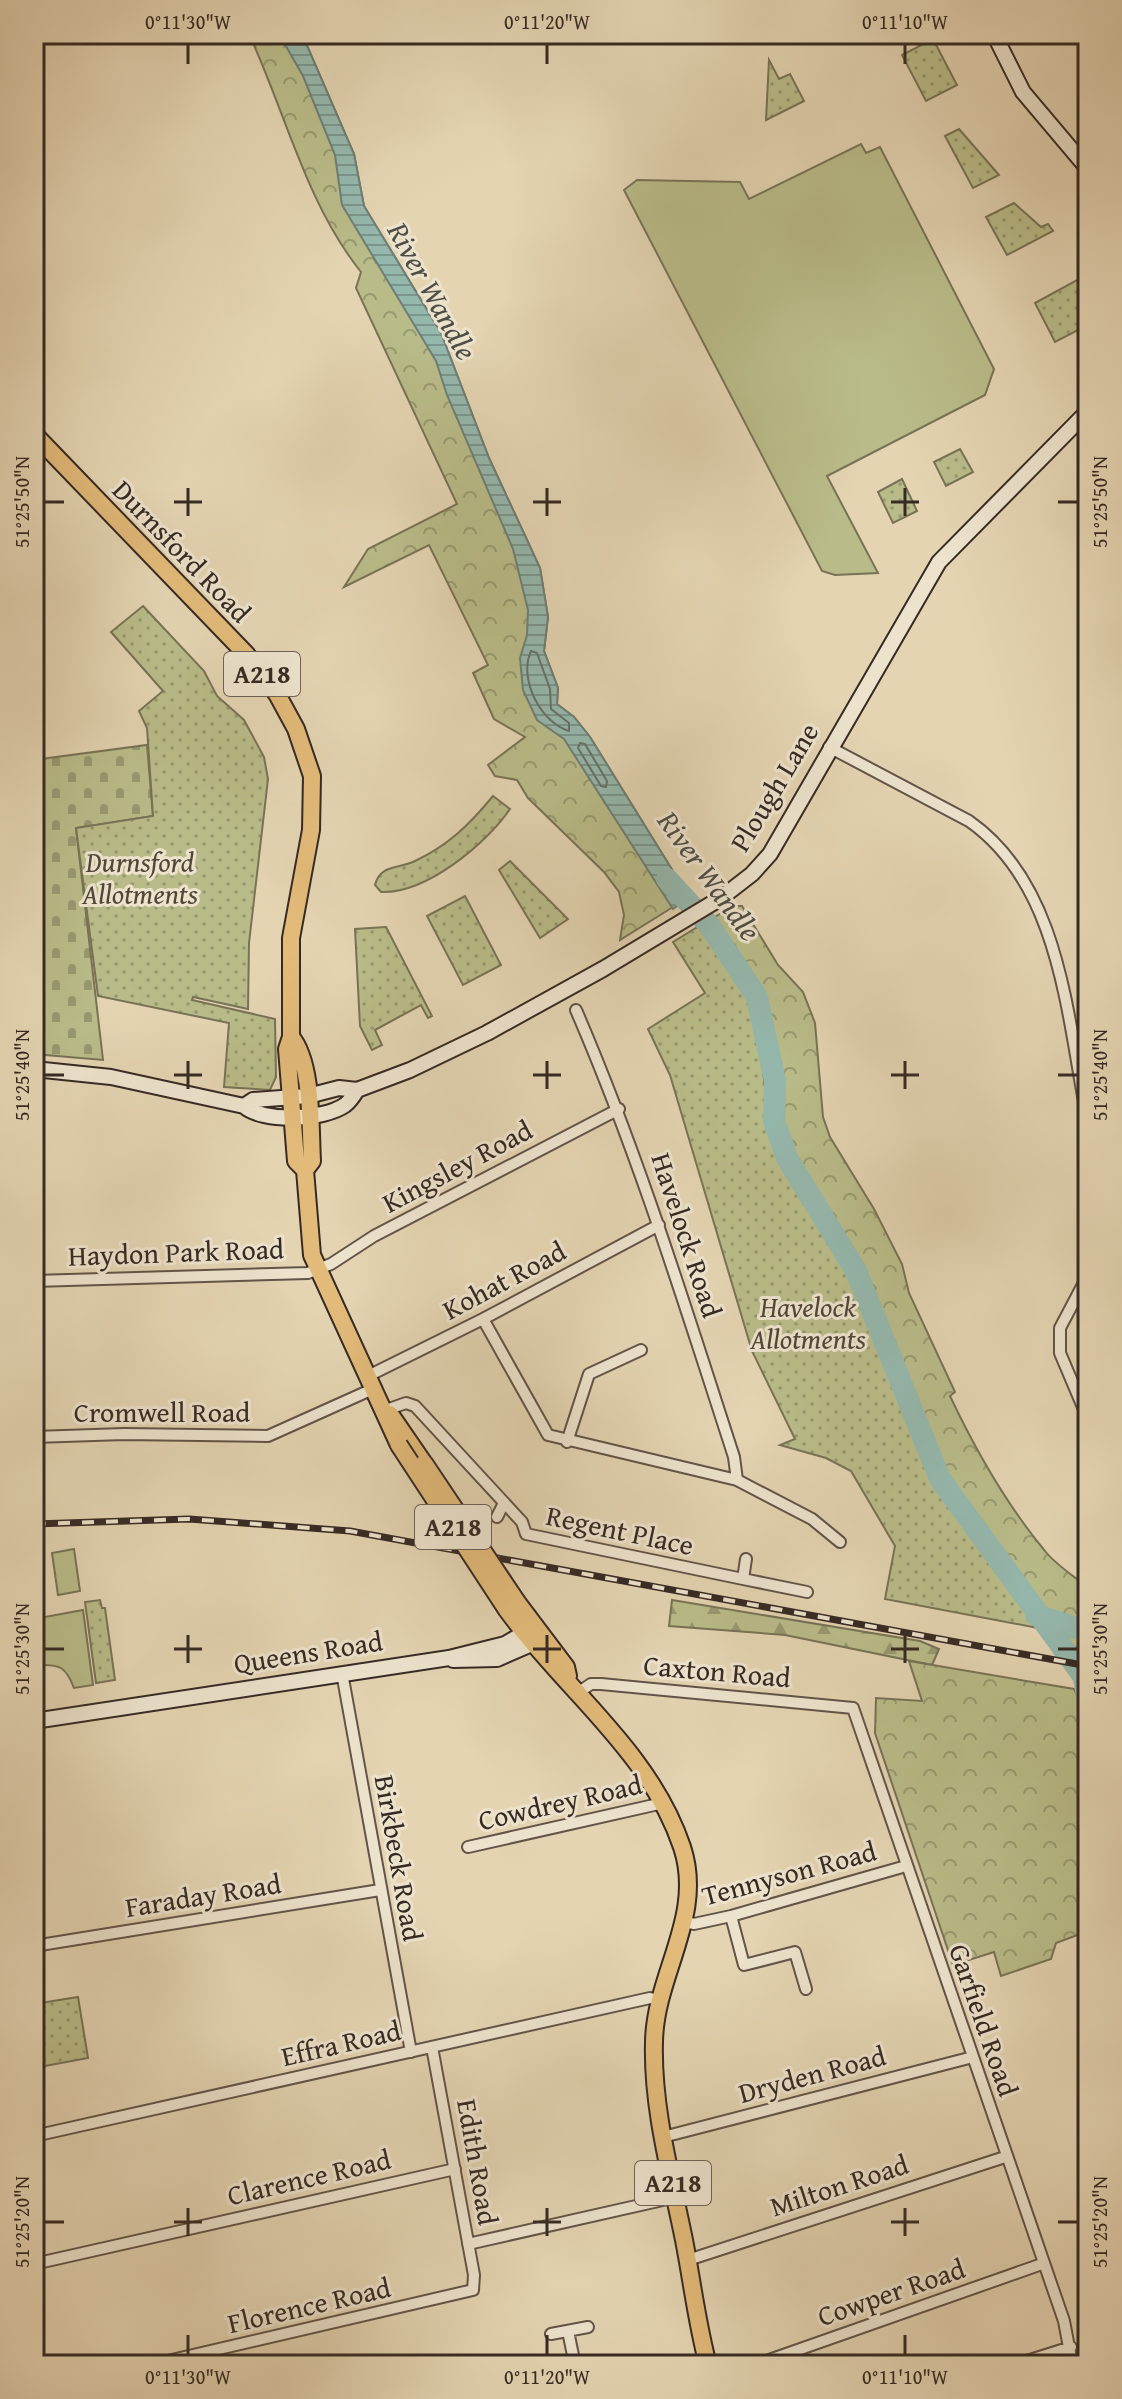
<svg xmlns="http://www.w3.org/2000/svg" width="1122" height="2399" font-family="'Gentium Book Plus',serif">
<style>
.grass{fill:#b9bc89;stroke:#787356;stroke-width:2}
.forest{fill:url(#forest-firs);stroke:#787356;stroke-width:2}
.cemetery{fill:url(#cemetery-stones);stroke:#787356;stroke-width:2}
.park{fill:url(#park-crowns);stroke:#787356;stroke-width:2}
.garden{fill:url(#garden-dots);stroke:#787356;stroke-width:2}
.water{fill:url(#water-rules);stroke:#6f7f76;stroke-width:2}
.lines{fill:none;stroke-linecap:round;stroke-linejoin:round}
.shore{stroke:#667168;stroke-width:2}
.river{stroke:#95b8ad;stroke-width:22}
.street-casing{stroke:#625448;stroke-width:14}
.secondary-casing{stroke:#362a24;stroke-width:18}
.primary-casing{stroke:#362a24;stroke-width:20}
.street{stroke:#ede3cd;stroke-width:10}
.secondary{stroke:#ede3cd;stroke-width:14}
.primary{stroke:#e2ba79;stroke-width:16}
.rail-casing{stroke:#362a24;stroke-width:7}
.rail{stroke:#ede3cd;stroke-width:4;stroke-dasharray:12;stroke-linecap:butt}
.primary-bridge-casing{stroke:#362a24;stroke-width:20;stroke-linecap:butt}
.primary-bridge{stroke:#e2ba79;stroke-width:16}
.ticks{fill:none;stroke:#362a24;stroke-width:3}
.labels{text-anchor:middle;stroke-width:6;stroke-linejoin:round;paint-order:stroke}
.shield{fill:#ede3cd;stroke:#6d6257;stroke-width:2}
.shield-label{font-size:26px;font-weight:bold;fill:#362a24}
.street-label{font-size:28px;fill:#362a24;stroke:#ede3cd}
.park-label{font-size:28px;font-style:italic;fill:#504738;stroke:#ede3cd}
.water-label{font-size:30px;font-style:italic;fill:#4e4e46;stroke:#ede3cd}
.neatline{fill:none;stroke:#362a24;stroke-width:3}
.ticks-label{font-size:20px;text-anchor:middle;fill:#362a24}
</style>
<defs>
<pattern id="forest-firs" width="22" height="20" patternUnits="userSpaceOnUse" patternTransform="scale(2)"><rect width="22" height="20" fill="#b9bc89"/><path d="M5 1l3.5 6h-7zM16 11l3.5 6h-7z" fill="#979970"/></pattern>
<pattern id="cemetery-stones" width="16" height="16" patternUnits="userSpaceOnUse" patternTransform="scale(2)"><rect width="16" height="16" fill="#b9bc89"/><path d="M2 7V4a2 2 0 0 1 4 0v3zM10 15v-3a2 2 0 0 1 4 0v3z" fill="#979970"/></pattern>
<pattern id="park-crowns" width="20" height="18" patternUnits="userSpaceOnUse" patternTransform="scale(2)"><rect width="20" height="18" fill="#b9bc89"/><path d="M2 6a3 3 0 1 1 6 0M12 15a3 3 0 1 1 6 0" fill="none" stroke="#979970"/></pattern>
<pattern id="garden-dots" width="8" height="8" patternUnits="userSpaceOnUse" patternTransform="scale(2)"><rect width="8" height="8" fill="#b9bc89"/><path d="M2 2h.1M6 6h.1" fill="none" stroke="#979970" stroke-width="1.8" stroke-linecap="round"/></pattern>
<pattern id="water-rules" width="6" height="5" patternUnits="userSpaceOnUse" patternTransform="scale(2)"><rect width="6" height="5" fill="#95b8ad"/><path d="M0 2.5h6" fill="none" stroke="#7a968d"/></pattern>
</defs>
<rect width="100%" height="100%" fill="#e4d4b2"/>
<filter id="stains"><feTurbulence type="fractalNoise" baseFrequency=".0025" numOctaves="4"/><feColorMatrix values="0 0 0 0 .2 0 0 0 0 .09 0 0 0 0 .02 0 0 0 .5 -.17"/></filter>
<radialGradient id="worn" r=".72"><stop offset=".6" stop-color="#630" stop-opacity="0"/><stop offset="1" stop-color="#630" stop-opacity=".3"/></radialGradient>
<path class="grass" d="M861,144L866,153L880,147L994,369L985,395L827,476L878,573L835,575L822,571L624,190L637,180L740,182L749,199Z
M74,1549L80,1591L58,1595L52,1553Z
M83,1610L93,1685L74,1688C66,1667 60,1664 38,1665L34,1662L37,1650L34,1619Z"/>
<path class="forest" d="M672,1600L920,1641L939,1649L932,1665L785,1635L669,1626Z"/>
<path class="cemetery" d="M147,745L153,816L76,828L103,1060L34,1054V760Z"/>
<path class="park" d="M249,34H302L354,154L364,206L441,333L489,458L540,568L548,617L544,651L558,688L557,704L574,717L590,737L689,897L620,940L624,915L619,892L604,872L528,798L517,780L495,776L488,765L525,737L494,719L473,673L488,665L429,545L344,587L368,549L457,504L356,288L361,272C306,203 286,114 249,34Z
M734,906H742L778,965L803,992L815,1023L823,1117L830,1137L874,1209L902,1264L909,1293L955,1392L950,1396C976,1451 1006,1504 1045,1551C1056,1565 1074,1576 1088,1588V1649L1068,1646L1038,1628L954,1509L925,1454L864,1297L778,1151L771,1133L755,1009L704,923Z
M909,1661L1074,1689L1088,1717V1931L1056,1943L1051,1959L1001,1976L994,1952L953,1965L875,1733L876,1698L922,1701Z"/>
<path class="garden" d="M933,39L957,85L926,101L902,55Z
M769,60L779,79L790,74L804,101L766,120Z
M959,129L999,175L973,188L945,136Z
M1014,203L1041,227L1048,224L1053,231L1007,255L986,217Z
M1077,280L1088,300V325L1055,342L1035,303Z
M960,449L973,472L946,486L934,462Z
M902,479L917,511L893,523L878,492Z
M143,606L204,671L217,696L244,720L264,757L268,779L249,943L248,1009L193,997L192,1000L275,1019L276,1077L270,1090L224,1087L229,1023L98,996L76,828L153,816L147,728L139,711L163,691L111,632Z
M493,796L510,809C486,844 426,894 381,892L375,885C380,864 399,869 415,861C449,845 470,824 493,796Z
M510,861L568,919L540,938L499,870Z
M465,896L501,965L463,985L427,916Z
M704,923L755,1009L771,1133L778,1151L864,1297L925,1454L954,1509L1038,1628L885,1599L895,1546L851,1471L826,1458L780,1445L795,1439L752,1351L670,1075L648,1029L705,993L673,942Z
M386,927L432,1016L428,1018L421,1005L375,1030L382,1045L372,1050L360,1026L355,929Z
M100,1600L102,1608H105L115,1680L96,1683L85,1602Z
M78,1997L88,2058L34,2068V2004Z"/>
<path class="water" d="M279,34H302L354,154L364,206L441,333L489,458L540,568L548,617L544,651L558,688L557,704L574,717L590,737L689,897L673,909L564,739L537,720L523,690L520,658L527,635L528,610L513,549L447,395L436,361L342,205L335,155L303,76Z"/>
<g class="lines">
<path class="shore" d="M531,651L537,653L550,689L551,709L569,723V731C541,723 518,679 531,651Z
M580,743L585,744L607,781L606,787L601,786L578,748Z"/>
<path class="river" d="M667,879L709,925L757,997L775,1081L774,1121L787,1158L856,1271L940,1479L1084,1677L1088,1704
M1036,1615L1088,1632"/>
<g class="street-casing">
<path id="street" d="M829,747L969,821C1062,886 1067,1020 1088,1123
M1088,1275L1060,1328V1353L1088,1419
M34,1281L308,1273L331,1264L374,1236L619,1109
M483,1319L548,1435L737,1480L734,1457C685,1306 639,1156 576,1010
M370,1375L483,1319L659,1225
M386,1410L406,1403L415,1406L522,1522L526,1534L743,1579L746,1559
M34,1437L124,1434L268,1436L375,1388
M567,1442L589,1374L641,1350
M737,1480L812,1519L840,1542
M497,1517L504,1503
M743,1579L807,1592
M342,1673L411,2052
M579,1692L591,1684H601L853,1708L1064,2321L1071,2358
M468,1847L663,1803
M731,1916L744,1965L795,1952L806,1989
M685,1922L694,1924L731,1916L906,1866
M34,1946L380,1890
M34,2136L650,1998L658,2000
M663,2137L973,2057
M468,2244L676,2197
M688,2260L1005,2157
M34,2264L455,2169
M568,2331L575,2365
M551,2334L588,2327
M150,2365L473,2290L474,2275L432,2047
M755,2365L1042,2264
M1014,2365L1071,2347"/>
</g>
<g class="secondary-casing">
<path id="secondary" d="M994,34L1023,92L1088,169
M34,1069L111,1077L244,1106C263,1123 324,1120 345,1105C349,1102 354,1095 357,1090
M244,1106L253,1100L308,1096L339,1088L357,1090L410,1070L487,1033L603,969L721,898L752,874L770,854L939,562L1088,411
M453,1660L497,1659L543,1639
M34,1721L449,1658L505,1644L534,1627"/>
</g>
<g class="primary-casing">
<path id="primary" d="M34,434L246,654L277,694L296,729L312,776L311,830L291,938V1037L287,1049L296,1161L305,1170
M291,1037C313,1063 310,1127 312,1161L305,1170L312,1255L399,1445
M390,1414L423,1462
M517,1602L566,1667L568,1676
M507,1610C564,1689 650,1751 682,1847C705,1916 655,1974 654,2042C652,2108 671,2175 684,2240C692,2281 697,2324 708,2365"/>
</g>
<use href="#street" class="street"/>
<use href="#secondary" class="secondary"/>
<use href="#primary" class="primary"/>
<g class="rail-casing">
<path id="rail" d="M34,1524L189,1519L350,1531L1088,1666"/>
</g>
<use href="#rail" class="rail"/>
<g class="primary-bridge-casing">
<path id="primary-bridge" d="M399,1445L507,1610
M424,1463L517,1602"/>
</g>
<use href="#primary-bridge" class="primary-bridge"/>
</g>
<path class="ticks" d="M188,44V64M547,44V64M905,44V64M188,488V516M547,488V516M905,488V516M44,502H64M174,502H202M533,502H561M891,502H919M1058,502H1078M188,1061V1089M547,1061V1089M905,1061V1089M44,1075H64M174,1075H202M533,1075H561M891,1075H919M1058,1075H1078M188,1635V1663M547,1635V1663M905,1635V1663M44,1649H64M174,1649H202M533,1649H561M891,1649H919M1058,1649H1078M188,2208V2236M547,2208V2236M905,2208V2236M44,2222H64M174,2222H202M533,2222H561M891,2222H919M1058,2222H1078M188,2335V2355M547,2335V2355M905,2335V2355"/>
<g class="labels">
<g class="shield">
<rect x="224" y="652" width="76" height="44" rx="6"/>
<rect x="415" y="1505" width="76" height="44" rx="6"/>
<rect x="635" y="2161" width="76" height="44" rx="6"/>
</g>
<g class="shield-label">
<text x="262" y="683">A218</text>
<text x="453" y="1536">A218</text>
<text x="673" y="2192">A218</text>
</g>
<g class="street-label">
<text transform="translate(182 551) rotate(46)" y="10">Durnsford Road</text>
<text transform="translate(774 787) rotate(-59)" y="10">Plough Lane</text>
<text transform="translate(457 1166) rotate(-28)" y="10">Kingsley Road</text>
<text transform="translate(687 1235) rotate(72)" y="10">Havelock Road</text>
<text transform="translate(176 1252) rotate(-2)" y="10">Haydon Park Road</text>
<text transform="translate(504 1280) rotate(-28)" y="10">Kohat Road</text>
<text x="162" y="1422">Cromwell Road</text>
<text transform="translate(620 1530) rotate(12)" y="10">Regent Place</text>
<text transform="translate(308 1652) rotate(-9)" y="10">Queens Road</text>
<text transform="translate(717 1671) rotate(5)" y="10">Caxton Road</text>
<text transform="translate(560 1802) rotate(-13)" y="10">Cowdrey Road</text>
<text transform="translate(399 1858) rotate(80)" y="10">Birkbeck Road</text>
<text transform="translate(789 1873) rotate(-15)" y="10">Tennyson Road</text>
<text transform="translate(203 1895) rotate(-9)" y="10">Faraday Road</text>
<text transform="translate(984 2020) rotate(71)" y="10">Garfield Road</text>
<text transform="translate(341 2043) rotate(-13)" y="10">Effra Road</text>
<text transform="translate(812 2074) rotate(-15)" y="10">Dryden Road</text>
<text transform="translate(478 2162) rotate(80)" y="10">Edith Road</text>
<text transform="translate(309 2177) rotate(-13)" y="10">Clarence Road</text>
<text transform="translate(839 2185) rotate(-18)" y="10">Milton Road</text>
<text transform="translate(891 2292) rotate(-19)" y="10">Cowper Road</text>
<text transform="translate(309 2305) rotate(-13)" y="10">Florence Road</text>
</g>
<g class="park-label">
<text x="140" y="872">Durnsford<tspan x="140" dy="32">Allotments</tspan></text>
<text x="808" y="1317">Havelock<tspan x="808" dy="32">Allotments</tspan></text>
</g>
<g class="water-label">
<text transform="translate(432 291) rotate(61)" y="10">River Wandle</text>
<text transform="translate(709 876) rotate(54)" y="10">River Wandle</text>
</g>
</g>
<rect width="1122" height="2399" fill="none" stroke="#e4d4b2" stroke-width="88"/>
<rect x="44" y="44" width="1034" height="2311" class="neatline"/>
<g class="ticks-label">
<text x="188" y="29">0°11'30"W</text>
<text x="547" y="29">0°11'20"W</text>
<text x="905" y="29">0°11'10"W</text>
<text transform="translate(22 502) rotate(-90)" y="7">51°25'50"N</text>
<text transform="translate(1100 502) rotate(-90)" y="7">51°25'50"N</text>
<text transform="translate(22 1075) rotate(-90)" y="7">51°25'40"N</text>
<text transform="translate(1100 1075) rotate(-90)" y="7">51°25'40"N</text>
<text transform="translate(22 1649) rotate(-90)" y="7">51°25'30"N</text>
<text transform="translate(1100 1649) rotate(-90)" y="7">51°25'30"N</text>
<text transform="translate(22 2222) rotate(-90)" y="7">51°25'20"N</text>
<text transform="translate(1100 2222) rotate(-90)" y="7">51°25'20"N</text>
<text x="188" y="2384">0°11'30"W</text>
<text x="547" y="2384">0°11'20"W</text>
<text x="905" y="2384">0°11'10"W</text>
</g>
<rect width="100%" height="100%" filter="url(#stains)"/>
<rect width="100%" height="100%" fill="url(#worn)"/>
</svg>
